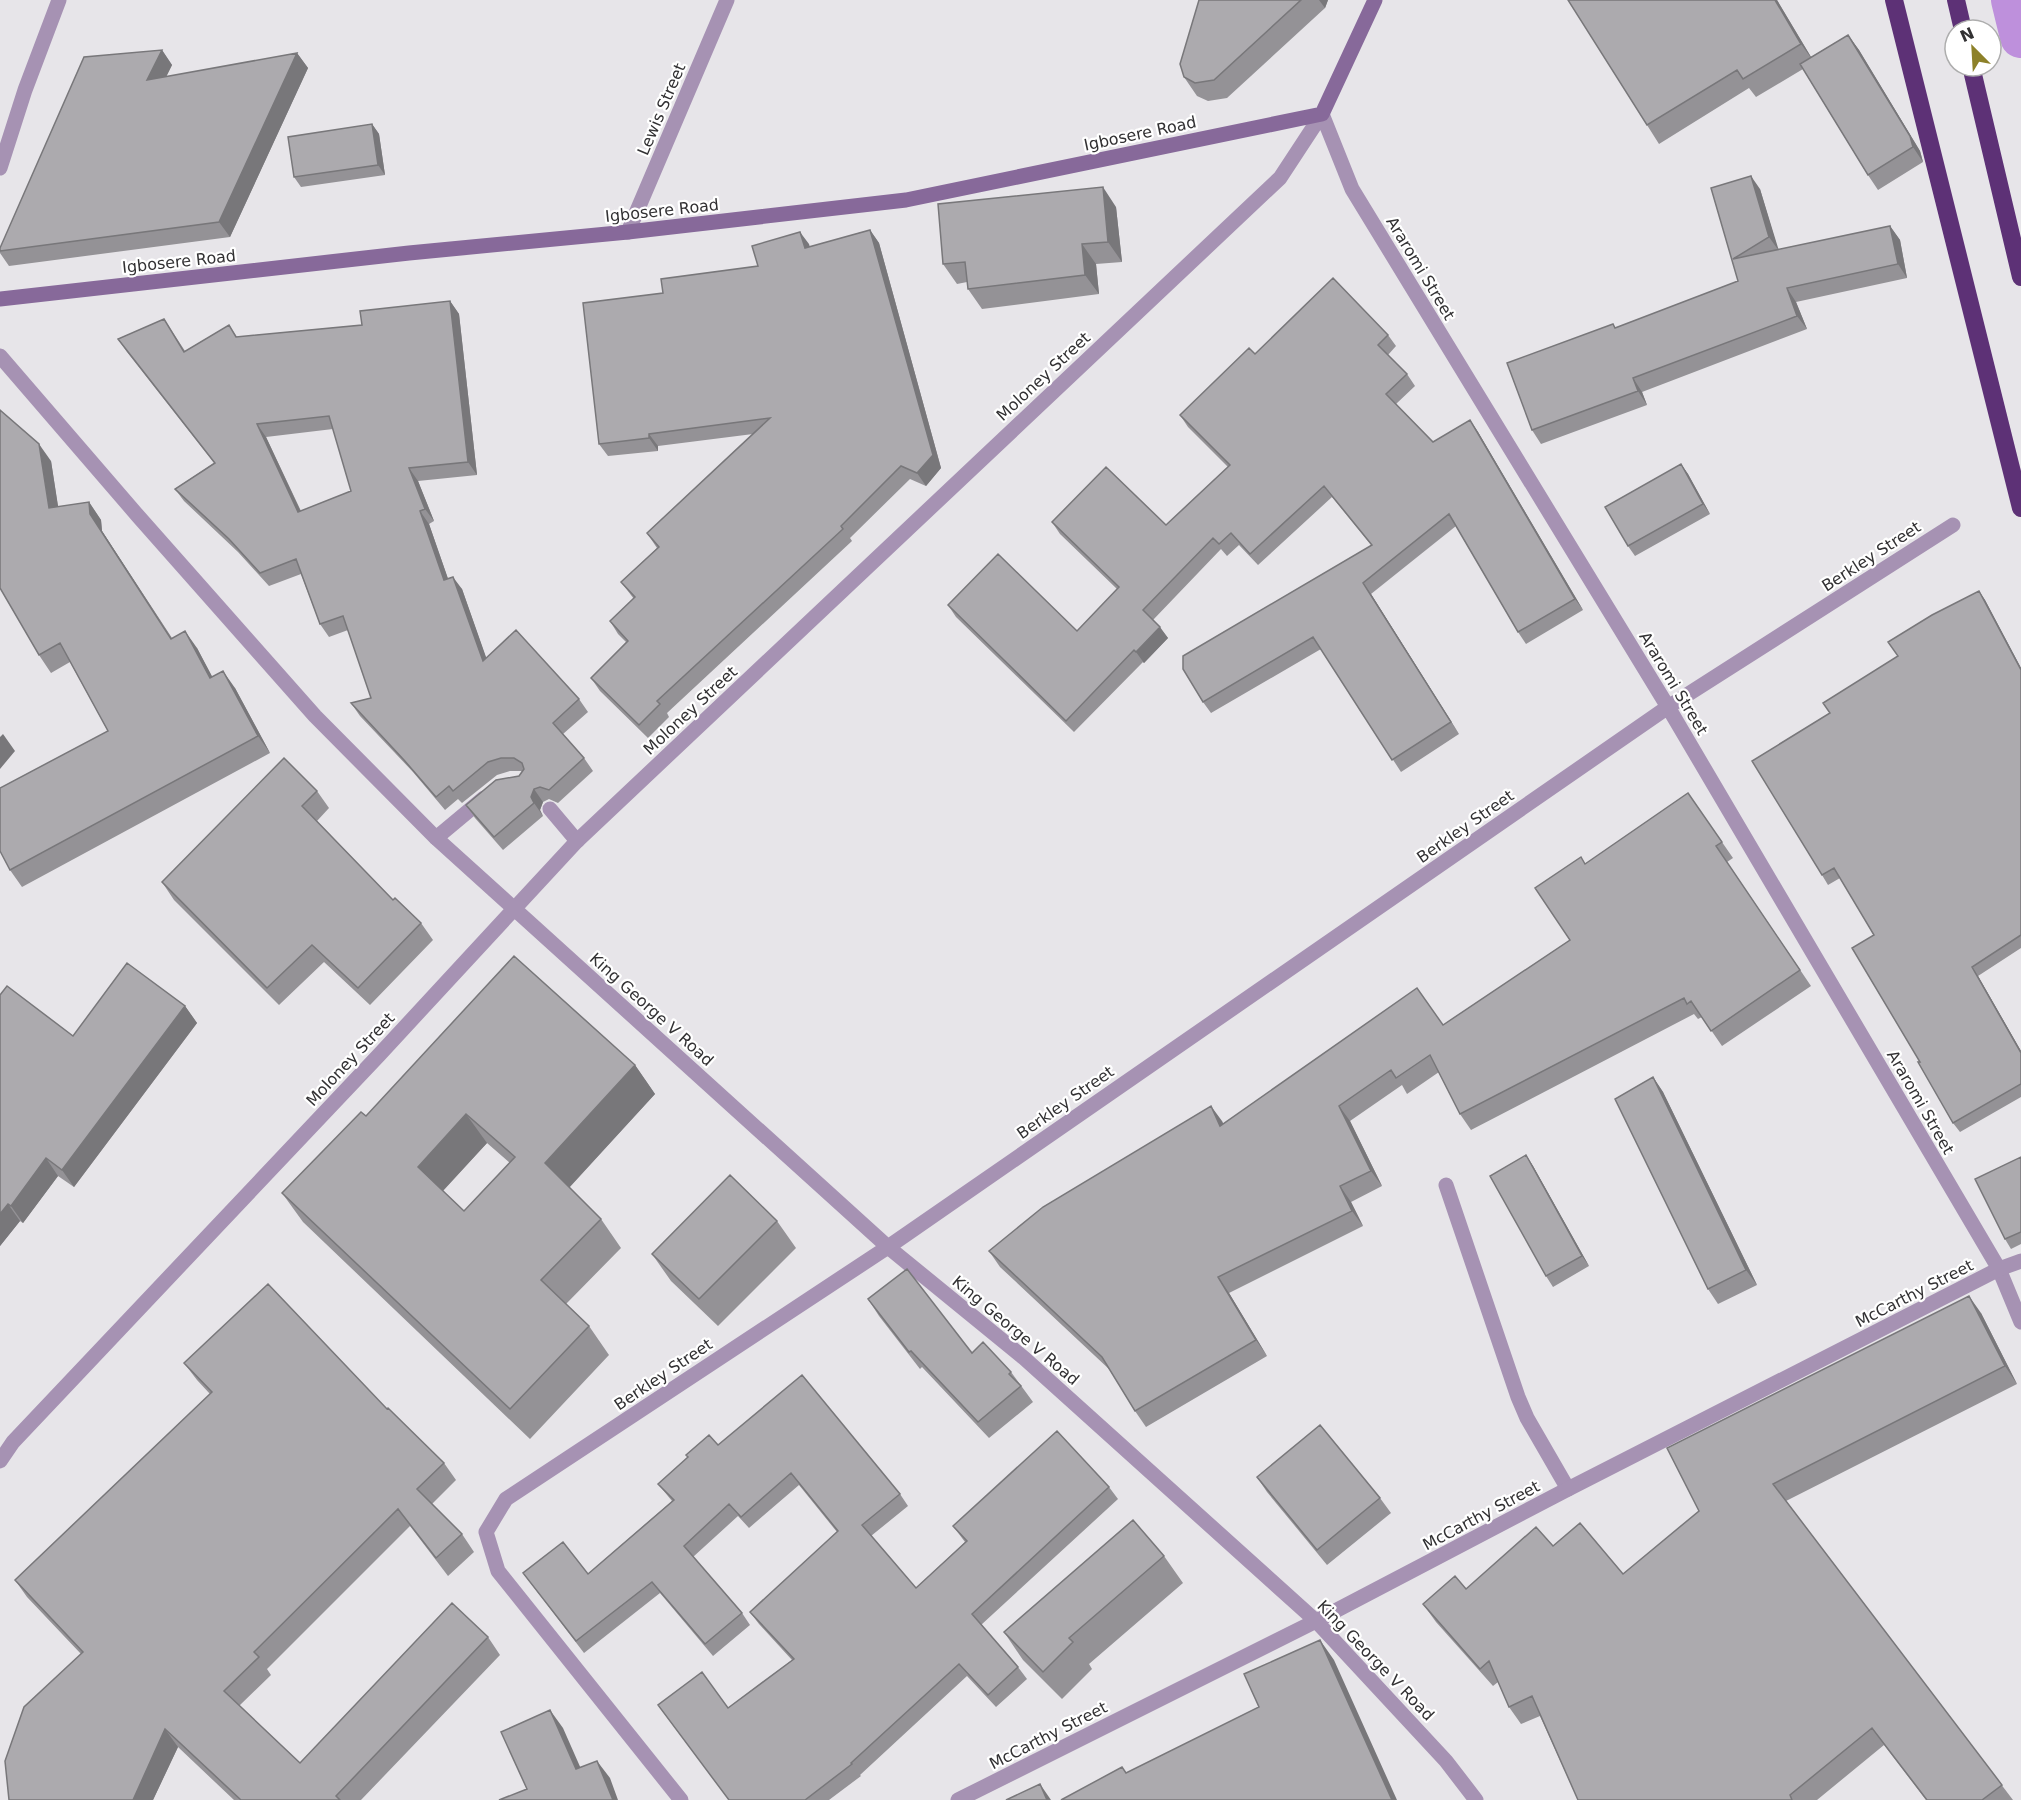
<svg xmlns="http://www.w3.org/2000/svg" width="2021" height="1800" font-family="'DejaVu Sans',sans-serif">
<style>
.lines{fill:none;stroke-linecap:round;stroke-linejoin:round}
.canal{stroke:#be90dc;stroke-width:42}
.lane{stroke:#a692b3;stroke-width:15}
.street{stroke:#a692b3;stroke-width:15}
.secondary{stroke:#87699a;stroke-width:15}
.highway{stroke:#5d3176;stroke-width:18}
.wall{fill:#949296;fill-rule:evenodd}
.shaded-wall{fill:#78777a}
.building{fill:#acaaae;stroke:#78777a;stroke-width:1.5;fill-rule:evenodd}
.labels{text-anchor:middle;stroke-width:4.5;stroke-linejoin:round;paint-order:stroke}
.street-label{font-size:16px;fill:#323133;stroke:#fff}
</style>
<rect width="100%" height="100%" fill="#e7e5e9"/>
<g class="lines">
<path class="canal" d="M2012,0L2021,37"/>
<path class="lane" d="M550,809L577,841
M436,838L484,798
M1446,1185L1518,1397L1527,1418L1568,1489
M1999,1269L2021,1322"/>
<path class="street" d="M1322,114L1352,189L1668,707L1999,1269
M0,168L25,90L59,0
M628,232L727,0
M0,356L138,516L315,716L436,838L888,1247L1024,1358L1316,1621L1446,1761L1476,1800
M0,1461L13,1442L379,1055L577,841L1280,178L1322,114
M681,1800L498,1571L486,1532L506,1499L888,1247L1668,707L1953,525
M958,1800L1316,1621L1568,1489L1999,1269L2021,1261"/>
<path class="secondary" d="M0,299L409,253L628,232L906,200L1322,114L1375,0"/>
<path class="highway" d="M1894,0L2021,508
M1956,0L1963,30
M1971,66L2021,277"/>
</g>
<path class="wall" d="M1199,0H1328L1325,8L1227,98L1208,101L1197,96L1184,77Z
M1777,0L1811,57L1848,35L1859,50L1920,151L1923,162L1878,190L1868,175L1803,69L1756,97L1749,88L1659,144L1647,125Z
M162,50L172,65L166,77L297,53L308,68L230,237L9,266L0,253V248Z
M372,124L379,134L385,175L301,187L294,177Z
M1711,188L1760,189L1778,250L1890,226L1900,240L1907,278L1796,302L1807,329L1642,392L1647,405L1541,444L1532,430L1616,328L1738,281Z
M1116,207L1122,262L1096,264L1099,294L982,309L968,289L967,282L957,284L943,264Z
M870,230L879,243L941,468L926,486L910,479L850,538L852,541L667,713L669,717L648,738L600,691L591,678L626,642L618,634L610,621L634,599L621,582L657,548L647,533L753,434L658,446V451L608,456L599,444L758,266L809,244V247Z
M450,301L459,314L477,475L418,481L434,521L429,524L448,579L462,589L486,658L579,699L588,712L563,734L584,758L593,771L558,803L549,799L543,802L540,810L543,816L503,850L475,818L466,805L519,776L522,771H510L497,775L462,803L458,799L445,810L413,772L360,716L351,703L371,698L348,630L329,637L320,624L301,574L269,586L238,552L184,501L175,489L214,463L127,352L118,339L164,319L185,351L229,325L237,337L362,325ZM333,429L351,491L301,511L266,437Z
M1388,335L1396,346L1388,355L1407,374L1415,386L1396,404L1433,442L1470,420L1478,432L1583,610L1526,644L1518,632L1456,526L1371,594L1459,734L1401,772L1321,649L1211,713L1203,702L1371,545L1332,497L1258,565L1239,545L1227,556L1221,549L1153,620L1168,638L1144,663L1143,662L1074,732L956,617L948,605L1077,631L1117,589L1060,534L1052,522L1166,525L1228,467L1188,427L1180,415L1255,354Z
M51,461L58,507L89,502L101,520L102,531L172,638L197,648L212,677L235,688L270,753L22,887L10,870L108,731L70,662L51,673L39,655Z
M1681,464L1688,474L1710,514L1635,556L1628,546Z
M1979,591L1985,600L2021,668V948L1978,976L2021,1051V1097L1960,1132L1953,1123L1920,1062L1874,935L1840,878L1828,885L1822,875L1830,713Z
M317,791L329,808L317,821L393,900L421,923L433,940L370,1005L324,962L279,1005L174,900L162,882Z
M1688,793L1733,858L1727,862L1811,986L1722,1046L1702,1017L1698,1019L1694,1014L1471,1130L1460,1114L1439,1072L1407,1094L1402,1085L1350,1121L1382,1186L1351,1202L1363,1226L1229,1293L1267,1356L1146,1427L1135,1411L1110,1370L1000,1267L989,1251L1222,1121L1223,1124L1443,1025L1570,940L1585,864Z
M0,995L73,1036L185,1006L197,1023L74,1187L58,1176L23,1223L20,1221L0,1246Z
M635,1065L655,1094L569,1188L601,1219L621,1248L566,1304L589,1326L609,1355L530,1439L303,1222L282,1193L366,1116ZM487,1143L510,1163L464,1211L443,1191Z
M1653,1077L1663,1092L1757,1285L1718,1304L1708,1289Z
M1526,1155L1533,1166L1589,1266L1553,1287L1546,1276Z
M2021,1157V1244L2011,1249L2005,1239Z
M777,1221L796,1248L718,1326L671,1281L652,1254Z
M868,1299L972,1353L1011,1372L1033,1402L989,1438L922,1367L920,1369L879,1316Z
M1981,1313L2017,1384L1786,1501L2013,1800H1926L1884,1745L1817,1800H1578L1540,1716L1521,1724L1509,1707L1498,1682L1493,1686L1436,1622L1423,1604L1466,1589L1553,1546L1623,1574Z
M184,1363L387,1409L444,1463L456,1480L432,1504L462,1534L474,1552L448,1576L410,1526L267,1669L271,1675L239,1706L300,1763L488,1637L500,1655L361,1800H234L178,1747L153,1800H9L81,1654L27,1597L15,1580L210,1394L197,1380Z
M718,1445L900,1494L908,1506L871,1536L916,1588L965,1542L953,1526L1109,1487L1118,1499L981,1625L1018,1667L1027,1679L996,1707L967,1676L860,1775L861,1776L829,1800H729L658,1705L728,1708L792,1660L759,1624L750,1612L837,1532L799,1485L749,1528L738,1516L693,1557L742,1613L750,1625L713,1656L660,1593L584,1653L523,1573L588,1574L672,1501L658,1484Z
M1257,1477L1380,1498L1391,1513L1327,1565L1267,1492Z
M1164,1556L1183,1583L1089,1664L1092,1669L1062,1699L1023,1660L1004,1632Z"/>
<path class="shaded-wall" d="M1319,0H1328L1325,8Z
M1775,0H1777L1814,62L1801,44Z
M1848,35L1859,50L1920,151L1923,162L1913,147Z
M162,50L172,65L157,95L147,80Z
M297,53L308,68L230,237L219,222Z
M372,124L379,134L385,175L378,165Z
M1751,176L1760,189L1779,251L1769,237Z
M1103,187L1116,207L1122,262L1108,242Z
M1890,226L1900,240L1907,278L1898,264Z
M870,230L879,243L941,468L926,486L917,473Z
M800,232L809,244L814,261L805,248Z
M1082,244L1096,264L1099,294L1085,275Z
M1787,288L1796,302L1807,329L1797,316Z
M450,301L459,314L477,475L468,462Z
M1633,378L1642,392L1647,405L1638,391Z
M1470,420L1478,432L1583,610L1575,599Z
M257,424L266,437L307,525L298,512Z
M649,434L658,446V451L649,438Z
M39,444L51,461L61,525L49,508Z
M1681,464L1688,474L1710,514L1703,504Z
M409,468L418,481L434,521L425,509Z
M89,502L101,520L102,531L183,656L90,514Z
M420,511L429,524L453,593L444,580Z
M453,577L462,589L492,674L483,661Z
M1363,583L1371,594L1459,734L1451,722Z
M1979,591L1985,600L2021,668V670Z
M1160,627L1168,638L1144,663L1136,652Z
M185,631L197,648L222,695L210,678Z
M223,671L235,688L270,753L258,736Z
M3,734L15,751L0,769V737Z
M534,789L543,802L540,810L543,816L534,803L531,797Z
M1972,967L1978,976L2021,1051V1053Z
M185,1006L197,1023L74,1187L62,1170Z
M635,1065L655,1094L565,1192L545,1163Z
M1653,1077L1663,1092L1757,1285L1746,1270Z
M1211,1106L1222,1121L1231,1142L1220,1126Z
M1339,1106L1350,1121L1382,1186L1371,1171Z
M466,1114L487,1143L438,1196L418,1167Z
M1526,1155L1533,1166L1589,1266L1582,1256Z
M46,1158L58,1176L23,1223L11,1206Z
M1340,1186L1351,1202L1363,1226L1352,1211Z
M8,1204L20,1221L0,1246V1214Z
M1218,1277L1229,1293L1267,1356L1256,1340Z
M1969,1296L1981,1313L2017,1384L2005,1366Z
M1320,1640L1334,1660L1397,1800H1392Z
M550,1710L563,1728L589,1787L576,1769Z
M165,1729L178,1747L153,1800H133Z
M597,1761L610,1778L618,1800H613Z
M1040,1784L1051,1800H1047Z"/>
<path class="building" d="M1199,0H1301L1214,80L1195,83L1184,77L1180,64Z
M1568,0H1775L1801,44L1743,79L1737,70L1647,125Z
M1848,35L1910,136L1913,147L1868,175L1800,64Z
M162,50L147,80L297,53L219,222L0,251V248L84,57Z
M372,124L378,165L294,177L288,137Z
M1751,176L1769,237L1733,259L1890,226L1898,264L1787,288L1797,316L1633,378L1638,391L1532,430L1507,363L1613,324L1615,328L1738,281L1711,188Z
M1103,187L1108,242L1082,244L1085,275L968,289L965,262L943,264L938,204Z
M870,230L933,455L917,473L901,466L841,526L843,529L657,701L660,704L639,725L591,678L628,641L610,621L635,597L621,582L659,547L647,533L770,418L649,434V438L599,444L583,303L663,293L661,279L758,266L752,246L800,232L805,248Z
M1333,278L1388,335L1378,345L1407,374L1386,394L1433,442L1470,420L1575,599L1518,632L1449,514L1363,583L1451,722L1392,760L1313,637L1203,702L1183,669V656L1372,545L1324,486L1250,554L1231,533L1219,544L1213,538L1143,610L1160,627L1136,652L1134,650L1066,721L948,605L998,554L1077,631L1119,587L1052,522L1106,467L1166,525L1230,465L1180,415L1249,348L1255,354Z
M450,301L468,462L409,468L425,509L420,511L444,580L453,577L483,661L516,630L579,699L553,723L584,758L549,790L540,787L534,789L531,797L534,803L494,837L466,805L496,780L519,776L524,769L522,763L514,758H501L488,762L453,791L449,786L436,797L404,760L351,703L371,698L343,616L320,624L296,559L260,573L229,539L175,489L215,463L118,339L164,319L184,352L229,325L236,337L362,325L360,311ZM329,416L351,491L298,512L257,424Z
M0,410L39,444L49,508L89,502L90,514L171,639L185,631L210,678L223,671L258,736L10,870L0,851V788L108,731L60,643L39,655L0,588Z
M1681,464L1703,504L1628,546L1605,507Z
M1979,591L2021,670V935L1972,967L2021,1053V1084L1953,1123L1918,1062H1920L1852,948L1874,935L1834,868L1822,875L1752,761L1830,713L1823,703L1898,656L1888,642L1932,615Z
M284,758L317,791L302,806L393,900L395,898L421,923L358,988L312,945L267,988L162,882Z
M1688,793L1722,842L1716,846L1800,970L1711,1031L1691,1001L1687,1004L1684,998L1460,1114L1430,1055L1396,1078L1391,1070L1339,1106L1371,1171L1340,1186L1352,1211L1218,1277L1256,1340L1135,1411L1102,1357L989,1251L1043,1207L1211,1106L1220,1126L1417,988L1443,1025L1570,940L1535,888L1581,857L1585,864Z
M514,956L635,1065L545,1163L601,1219L541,1280L589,1326L510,1409L282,1193L361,1112L366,1116ZM466,1114L515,1157L464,1211L418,1167Z
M127,963L185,1006L62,1170L46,1158L11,1206L8,1204L0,1214V995L7,986L73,1036Z
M1653,1077L1746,1270L1708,1289L1615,1099Z
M1526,1155L1582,1256L1546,1276L1490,1176Z
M2021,1157V1232L2005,1239L1975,1179Z
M730,1175L777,1221L699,1299L652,1254Z
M907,1269L972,1353L983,1342L1011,1372L1009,1374L1021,1386L978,1422L911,1351L909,1352L868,1299Z
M268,1284L387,1409L388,1408L444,1463L417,1489L462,1534L436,1558L398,1509L254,1652L259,1657L224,1691L300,1763L452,1603L488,1637L336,1796L340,1800H241L165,1729L133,1800H9L5,1761L24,1707L83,1652L15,1580L212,1392L184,1363Z
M1969,1296L2005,1366L1773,1484L2002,1785L1982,1800H1927L1872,1728L1790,1795L1792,1800H1578L1532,1696L1509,1707L1489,1661L1480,1669L1423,1604L1455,1576L1466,1589L1536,1527L1553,1546L1580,1523L1623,1574L1699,1511L1667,1448Z
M802,1375L900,1494L862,1525L916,1588L967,1541L953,1526L1057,1431L1109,1487L972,1614L1018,1667L988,1695L959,1664L851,1763L852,1764L805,1800H729L658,1705L702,1672L728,1708L794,1659L750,1612L838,1531L791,1473L741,1517L729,1504L684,1546L742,1613L705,1644L652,1582L576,1641L523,1573L563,1542L588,1574L674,1500L658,1484L688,1457L686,1455L709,1435L718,1445Z
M1320,1425L1380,1498L1317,1550L1257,1477Z
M1133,1520L1164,1556L1069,1638L1073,1642L1043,1672L1004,1632Z
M1320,1640L1392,1800H1061L1122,1767L1126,1773L1259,1707L1244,1674Z
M550,1710L576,1769L597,1761L613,1800H499L527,1789L501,1732Z
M1040,1784L1047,1800H1006Z"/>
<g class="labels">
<g class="street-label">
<text transform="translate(661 109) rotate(-67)" y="6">Lewis Street</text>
<text transform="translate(1140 133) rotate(-12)" y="6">Igbosere Road</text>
<text transform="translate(662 210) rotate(-6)" y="6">Igbosere Road</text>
<text transform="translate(179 261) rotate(-6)" y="6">Igbosere Road</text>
<text transform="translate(1421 268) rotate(59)" y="6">Araromi Street</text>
<text transform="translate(1043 376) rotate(-43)" y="6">Moloney Street</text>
<text transform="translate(1871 556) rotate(-33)" y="6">Berkley Street</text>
<text transform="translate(1674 683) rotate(59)" y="6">Araromi Street</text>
<text transform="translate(690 710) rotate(-43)" y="6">Moloney Street</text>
<text transform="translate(1465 826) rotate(-35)" y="6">Berkley Street</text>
<text transform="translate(652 1009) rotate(42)" y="6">King George V Road</text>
<text transform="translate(350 1059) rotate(-47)" y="6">Moloney Street</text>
<text transform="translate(1065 1102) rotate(-35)" y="6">Berkley Street</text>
<text transform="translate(1921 1102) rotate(60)" y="6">Araromi Street</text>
<text transform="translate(1914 1293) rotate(-27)" y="6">McCarthy Street</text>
<text transform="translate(1016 1330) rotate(40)" y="6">King George V Road</text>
<text transform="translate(663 1374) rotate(-34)" y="6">Berkley Street</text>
<text transform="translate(1481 1515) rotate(-28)" y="6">McCarthy Street</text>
<text transform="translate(1376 1660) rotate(46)" y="6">King George V Road</text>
<text transform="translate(1048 1735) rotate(-27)" y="6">McCarthy Street</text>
</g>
</g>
<g transform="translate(1973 48) rotate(336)"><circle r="28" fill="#ffffff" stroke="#adadad" stroke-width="1.5"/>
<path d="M0-4.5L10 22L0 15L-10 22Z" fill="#8d8129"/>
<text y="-9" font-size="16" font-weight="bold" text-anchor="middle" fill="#323133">N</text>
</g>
</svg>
